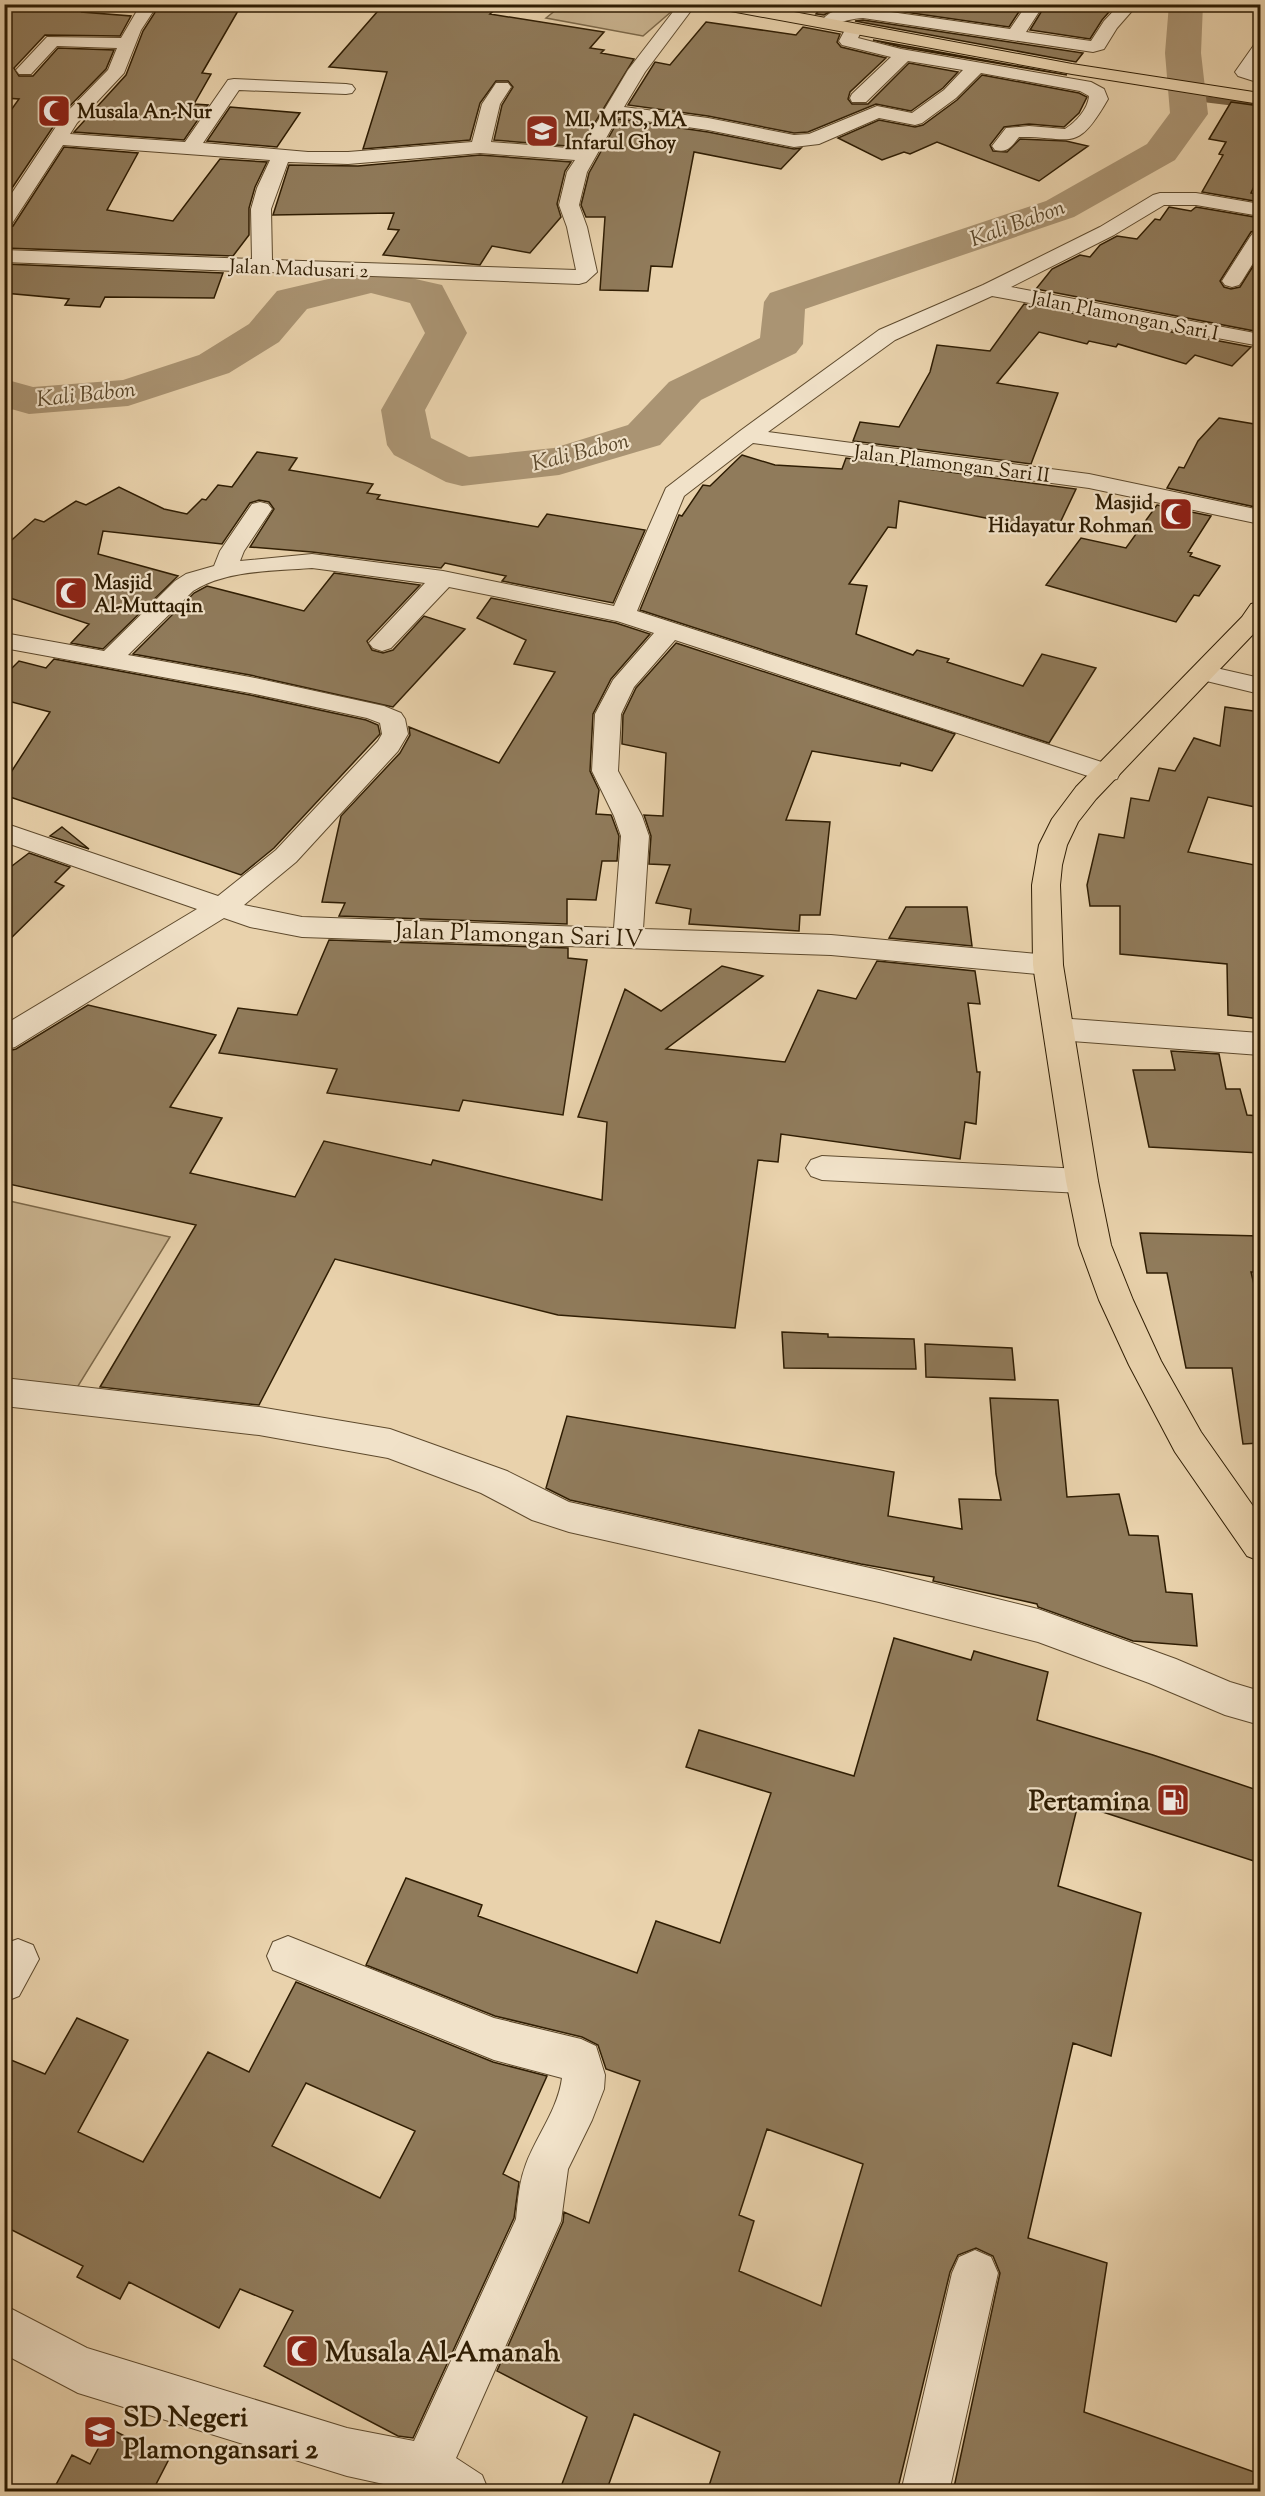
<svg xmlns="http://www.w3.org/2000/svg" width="1265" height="2496" font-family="'Sorts Mill Goudy',serif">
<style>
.green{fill:#c9b38f;stroke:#7c6849;stroke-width:1.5}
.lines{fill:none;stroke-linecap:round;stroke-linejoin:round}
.stream{stroke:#796446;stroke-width:6}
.river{fill:#aa9473;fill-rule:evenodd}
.building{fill:#907b5b;stroke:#2f1d03;stroke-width:1.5;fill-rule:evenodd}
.minor-casing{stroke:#5e4a2d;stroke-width:2}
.major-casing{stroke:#2f1d03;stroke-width:2}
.minor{fill:#f1e2c9;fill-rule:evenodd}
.major{fill:#e9d2ac;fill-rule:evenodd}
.labels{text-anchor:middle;stroke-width:4.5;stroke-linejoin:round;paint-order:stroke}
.far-poi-label{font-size:20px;font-weight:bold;fill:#2f1d03;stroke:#f1e2c9;text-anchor:start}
.far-street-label{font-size:20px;fill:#2f1d03;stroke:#f1e2c9}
.far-water-label{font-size:22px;font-style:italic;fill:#5a472a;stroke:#f1e2c9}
.street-label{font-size:24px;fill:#2f1d03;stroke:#f1e2c9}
.near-poi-label{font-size:28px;font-weight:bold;fill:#2f1d03;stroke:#f1e2c9;text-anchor:start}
</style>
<rect width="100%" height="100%" fill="#e9d2ac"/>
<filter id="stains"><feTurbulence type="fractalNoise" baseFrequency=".00333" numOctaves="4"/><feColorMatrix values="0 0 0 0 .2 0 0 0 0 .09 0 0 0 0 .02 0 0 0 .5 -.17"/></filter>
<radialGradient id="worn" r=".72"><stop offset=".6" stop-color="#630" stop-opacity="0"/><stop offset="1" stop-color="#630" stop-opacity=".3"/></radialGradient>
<path class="green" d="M562,5H679L643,36L546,18Z
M5,1200L170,1237L75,1391L5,1382Z"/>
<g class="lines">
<path class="stream" d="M1187,97L1260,106"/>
<path class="river" d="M1169,4H1203L1201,53L1208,114L1175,160L1074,217L805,309L803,344L796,353L701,400L660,445L559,475L462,486L446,482L394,455L387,445L381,410L425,333L410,303L371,293L307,309L279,342L229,373L128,406L29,414L4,407V379L33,387L123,380L199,355L249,324L277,291L371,269L442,285L467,333L425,410L431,438L469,457L554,448L628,425L669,382L760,338L764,302L770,293L1046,201L1147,144L1170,113L1165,53Z"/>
</g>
<path class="building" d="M4,4H88L82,12L131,16L120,36L45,35L14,68L19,76H33L58,48L114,50L106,69L61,115L4,200V120L19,99L4,98Z
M196,4H242L202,73L211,74L194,104L208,105L184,140L74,132L126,75L143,31L159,6L193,8Z
M384,4H502L490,14L604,32L590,48L604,50L601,53L634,59L580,147L494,140L502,105L513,87L508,81H496L480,103L470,140L363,149L387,72L329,67Z
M824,4H1024L1009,27L863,6L837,8L824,15L816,14Z
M1046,4H1116L1102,20L1090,39L1030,30Z
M863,20L1083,53L1076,62L855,21Z
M706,22L796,35L803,27L840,34L837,42L841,47L886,58L850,92L848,99L852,104H868L909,63L958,72L943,88L911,111L876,104L808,132L794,133L708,116L628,105L655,62L670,65Z
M873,40L1067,75L901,47Z
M982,75L1079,93L1087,97L1079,113L1064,127L1029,124L1004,127L990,145L993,151L1007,152L1020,139L1066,141L1088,146L1039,181L937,142L910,154L904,152L882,160L838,138L879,120L915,127L923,125L957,100Z
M1231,102L1260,106V174L1251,193L1260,195V202L1202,192L1223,155L1219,154L1226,142L1209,139Z
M230,107L300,113L277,147L207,141Z
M619,119L708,132L794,149L801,148L781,169L694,152L672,267L651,266L648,291L600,290L605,217H586L581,205L589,173Z
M64,147L138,153L107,210L173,221L220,159L267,162L255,187L249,208V235L233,256L4,248V229L13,226Z
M480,155L571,162L565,171L557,204L561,217L530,253L492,246L480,265L383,255L399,230L388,229L394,213L273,215L289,165L358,166Z
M1169,207L1191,211L1196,207L1260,218V229L1251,232L1220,281L1224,287L1231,289L1240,287L1260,255V332L1036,289L1052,269L1080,255L1090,257L1100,245L1117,236L1137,239L1155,219L1160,220Z
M4,264L223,273L214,298L105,297L100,307L65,305L69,299L4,293Z
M1024,304L1251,347L1232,366L1195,355L1186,364L1118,344L1116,347L1089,341L1087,344L1039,332L997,383L1058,393L1031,464L853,441L860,422L899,427L930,372L937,345L990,351Z
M1219,418L1260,425V508L1167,488L1179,467L1184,468L1198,441Z
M257,452L297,458L289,470L373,484L367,493L380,495L377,499L538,527L547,514L645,530L613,603L502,581L506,576L445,563L441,568L312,552L250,547L274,509L269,502L259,500L250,503L222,544L103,531L98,554L178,576L103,649L71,643L89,624L4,596V547L35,519L44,522L76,501L86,505L119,487L164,509L187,514L202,499L206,500L218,485L232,487Z
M742,455L775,465L842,469L846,458L1076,489L1059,525L1011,523L899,501L896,528L888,527L849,584L867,586L856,634L913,655L917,650L949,659L947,662L1023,686L1042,654L1096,668L1049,743L640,610L679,515L682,516L703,485L710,486Z
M1157,505L1211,516L1188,552L1192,553L1190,556L1220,566L1199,596L1194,595L1176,622L1046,585L1081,538L1126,548Z
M334,573L420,585L367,641L372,650L383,653L393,650L424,616L465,629L393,707L250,675L133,654L194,593L207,586L304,611Z
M491,598L616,623L650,634L611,679L593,714L590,771L599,790L596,814L611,815L612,817L619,836L617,861H602L596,900L567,899V924L339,916L345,903L322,902L341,816L400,753L410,735L409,727L499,763L555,672L514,664L526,640L477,618Z
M676,643L955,734L932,771L901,763L900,766L812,751L786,820L830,822L820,915H800L799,931L689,924L691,909L656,903L670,865L649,864L651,836L644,815L663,816L666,753L622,744L623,715L636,688Z
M54,659L250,695L366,720L378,725L380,734L274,848L241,875L4,795V783L50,712L4,700V676L19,661L46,668Z
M1225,707L1260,712V808L1208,797L1188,852L1260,866V1019L1228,1015L1227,964L1120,954V906H1090L1087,885L1099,834L1124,838L1131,798L1149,801L1159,768L1175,771L1194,738L1220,746Z
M62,827L89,849L50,836Z
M29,853L70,867L55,882L64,886L4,945V872Z
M906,907H967L972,946L889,938Z
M329,940L568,948V958L587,960L563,1115L463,1100L459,1111L327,1093L337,1069L219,1053L238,1008L297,1015Z
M877,961L975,971L980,1004L968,1003L977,1072H980L976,1124L965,1122L960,1159L781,1134L778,1162L758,1160L735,1328L558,1315L335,1259L259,1405L100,1387L196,1225L4,1183V1052L16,1049L88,1005L216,1035L170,1107L222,1118L190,1173L295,1197L324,1141L431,1165L433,1160L602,1200L607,1122L578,1117L625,989L661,1011L722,966L763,976L666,1049L785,1062L818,990L856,999Z
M1171,1051L1219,1054L1226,1089H1240L1247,1115L1260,1116V1153L1149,1147L1133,1070H1175Z
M1140,1233L1260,1236V1272H1251L1260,1309V1443L1243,1444L1232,1368H1186L1167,1273H1147Z
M782,1332L828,1334V1337L914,1339L916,1369L784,1368Z
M925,1344L1012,1348L1015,1380L926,1377Z
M990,1398L1058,1400L1067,1497L1119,1494L1129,1535L1158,1536L1166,1592L1192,1594L1197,1646L1133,1641L1038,1607L1037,1604L933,1581L934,1577L861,1564L570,1500L546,1488L567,1416L894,1472L888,1516L962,1529L959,1499L1001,1500L996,1474Z
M894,1638L971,1660L974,1651L1048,1672L1037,1720L1153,1755L1260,1791V1863L1078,1804L1058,1886L1141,1913L1111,2056L1073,2043L1028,2238L1107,2263L1084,2412L1260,2474V2492H953L1000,2273L993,2256L976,2248L958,2255L950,2272L897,2492H707L720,2452L634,2414L606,2492H559L587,2417L497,2371L563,2222L564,2212L589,2223L640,2081L606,2069L598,2045L582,2037L495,2016L366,1965L406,1878L482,1905L478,1916L637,1973L656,1921L720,1943L771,1793L686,1767L699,1730L854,1776ZM767,2129L863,2164L821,2306L739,2271L754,2221L739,2215Z
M296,1982L493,2062L547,2076L503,2174L519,2182L514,2218L413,2438L398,2436L264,2366L293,2311L240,2289L219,2328L129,2282L120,2299L77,2277L83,2266L4,2226V2057L45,2074L77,2018L128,2040L78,2132L143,2162L208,2052L249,2072ZM306,2083L415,2131L380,2198L272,2146Z
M109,2428L169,2459L152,2492H52L72,2455L90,2464Z"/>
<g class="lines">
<g class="minor-casing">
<path id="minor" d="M141,4H158L141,30L124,73L77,123L70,134L185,142L228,80L234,79L346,84L352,85L355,89L352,93L346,94L239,90L203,143L308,152H348L472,142L482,104L496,83H508L511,87L500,104L491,142L581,149L628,70L679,4H696L645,72L624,107L708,118L794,135L809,134L877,106L912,113L944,90L963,70L908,61L866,102H852L850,98L852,94L891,57L842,45L839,41L847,26H859L862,30L858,38L901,49L1091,82L1104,89L1108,99C1076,155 1072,136 1019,137C1011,147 1008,153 995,150L992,146L1006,128L1029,126L1065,129C1076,122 1088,109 1089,96L1080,91L981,73L956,98L922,123L915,125L879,118L819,144L794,147L708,130L618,117L587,172L579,205L587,227L597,272L586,282L579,284L4,262V250L252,259L251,209L257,188L270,160L63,145L11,225L4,227V205L63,116L108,70L117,48L57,46L31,74H19L16,70L47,37L121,38ZM480,153L575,160L567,172L559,205L567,227L576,270L272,260L271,209L288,162L348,164Z
M1027,4H1044L1026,32L1091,41L1104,21L1120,4H1138L1117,28L1104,49L1093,52L863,18C851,18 838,25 827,22L824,18C833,8 851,8 863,8L1010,29Z
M1260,44V61L1255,70L1260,72V83L1238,76L1235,72L1254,45Z
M1160,193H1196L1260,204V216L1196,205H1164L1114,235L1011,287L1260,334V346L992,296L895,340L768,432L1089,474L1260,510V524L1089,488L753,443L684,496L637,611L1117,767L1120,773L1117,779L1107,781L1097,779L675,640L634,687L621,714L618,771L642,816L649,836L643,929L831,935L1048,955L1058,958L1063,965L1058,972L1048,975L831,955L302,937L250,927L224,918L15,1047L4,1050V1025L197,909L4,842V823L218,896L276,850L378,741L382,734L380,723L367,718L250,693L4,648V633L104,651L175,581L186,574L214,566L220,551L252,504L260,502L268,504L272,509L244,551L240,561L312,554L443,571L614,606L666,488L740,431L879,330L983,285L1100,227L1153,195ZM312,568L425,583L369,643L373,648L382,651L391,648L449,587L617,621L654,633L613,680L595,714L592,771L614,816L621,836L614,928L302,917L244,905L296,862L398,751L408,734L405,719L401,713L384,706L250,677L128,655L193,591C226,570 274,571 312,568Z
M1260,231V252L1242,281L1239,285L1232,287L1225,285L1222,281L1250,237L1253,233Z
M1203,665L1260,678V694L1194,678L1190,673L1194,668Z
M1058,1018L1260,1033V1055L1058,1040L1047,1036L1043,1029L1047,1022Z
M822,1156L1082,1169L1093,1173L1098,1181L1093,1189L1082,1193L822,1180L811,1176L806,1168L811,1160Z
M4,1378L259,1407L390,1429L507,1471L569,1502L879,1570L1038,1609L1176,1659L1230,1682L1260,1691V1725L1225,1715L1149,1683L1038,1642L879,1602L569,1532L532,1520L481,1493L388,1458L259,1435L4,1406Z
M288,1936L494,2018L581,2039L596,2046L605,2075L604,2089L592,2120L568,2169L561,2221L456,2458L482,2475L489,2492H420L347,2476L78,2393L4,2354V2305L87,2348L347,2428L414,2441L516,2219C518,2200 519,2182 526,2164C537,2135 558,2109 562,2078L494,2060L273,1970L267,1956L273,1942Z
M18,1939L33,1945L39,1959L19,1996L4,2002V1944Z
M975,2250L991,2257L998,2273L949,2492H901L952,2273L959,2257Z"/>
</g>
<g class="major-casing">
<path id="major" d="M712,4H751L1072,64L1260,93V104L1072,74L720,9Z
M1260,602V627L1096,799L1078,822L1067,845L1062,865L1060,885L1063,965L1098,1181L1111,1245L1133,1300L1161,1361L1201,1432L1260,1516V1561L1247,1556L1175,1452L1129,1365L1099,1300L1079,1245L1066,1181L1033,965L1032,885L1039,845L1052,819L1076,787L1242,617L1251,604Z"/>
</g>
<use href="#minor" class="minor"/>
<use href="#major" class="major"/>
</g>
<defs>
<g id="mosque-square" transform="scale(1.725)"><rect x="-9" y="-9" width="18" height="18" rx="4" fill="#8f2418" stroke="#f1e2c9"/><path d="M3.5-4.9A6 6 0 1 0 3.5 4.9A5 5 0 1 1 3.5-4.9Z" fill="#fff"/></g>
<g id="school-square" transform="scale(1.725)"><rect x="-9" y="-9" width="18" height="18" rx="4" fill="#8f2418" stroke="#f1e2c9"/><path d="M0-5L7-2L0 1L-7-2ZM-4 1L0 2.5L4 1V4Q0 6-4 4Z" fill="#fff"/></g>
<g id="fuel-square" transform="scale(1.725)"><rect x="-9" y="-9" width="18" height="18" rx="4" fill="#8f2418" stroke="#f1e2c9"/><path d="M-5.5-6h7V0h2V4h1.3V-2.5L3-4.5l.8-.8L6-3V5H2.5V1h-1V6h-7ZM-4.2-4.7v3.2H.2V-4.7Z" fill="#fff"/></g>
</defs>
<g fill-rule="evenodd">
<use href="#mosque-square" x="54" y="111"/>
<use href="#school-square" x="542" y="131"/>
<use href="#mosque-square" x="1176" y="514"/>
<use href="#mosque-square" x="71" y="593"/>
<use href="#fuel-square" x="1173" y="1800"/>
<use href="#mosque-square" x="302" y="2351"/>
<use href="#school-square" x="100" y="2432"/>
</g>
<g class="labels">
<g class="far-poi-label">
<text x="77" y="118">Musala An-Nur</text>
<text x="565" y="126">MI, MTS, MA<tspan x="565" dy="23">Infarul Ghoy</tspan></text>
<text x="1153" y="509" text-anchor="end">Masjid<tspan x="1153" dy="23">Hidayatur Rohman</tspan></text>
<text x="94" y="589">Masjid<tspan x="94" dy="23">Al-Muttaqin</tspan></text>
</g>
<g class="far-street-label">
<text transform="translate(299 268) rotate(2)" y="7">Jalan Madusari 2</text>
<text transform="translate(1125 315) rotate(11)" y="7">Jalan Plamongan Sari I</text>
<text transform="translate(952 463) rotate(7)" y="7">Jalan Plamongan Sari II</text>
</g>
<g class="far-water-label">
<text transform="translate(1017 222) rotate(-20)" y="8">Kali Babon</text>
<text transform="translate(86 393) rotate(-6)" y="8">Kali Babon</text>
<text transform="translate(580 451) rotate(-14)" y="8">Kali Babon</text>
</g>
<g class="street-label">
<text transform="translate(519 934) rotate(2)" y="8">Jalan Plamongan Sari IV</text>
</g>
<g class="near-poi-label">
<text x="1150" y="1810" text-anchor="end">Pertamina</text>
<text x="325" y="2361">Musala Al-Amanah</text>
<text x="123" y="2426">SD Negeri<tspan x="123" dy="32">Plamongansari 2</tspan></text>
</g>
</g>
<rect width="1265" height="2496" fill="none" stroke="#e9d2ac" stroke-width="24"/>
<rect x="6" y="6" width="1253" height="2484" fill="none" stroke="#2f1d03" stroke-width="3"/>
<rect x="12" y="12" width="1241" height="2472" fill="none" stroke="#2f1d03" stroke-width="1.5"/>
<rect width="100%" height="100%" filter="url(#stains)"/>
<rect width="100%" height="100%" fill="url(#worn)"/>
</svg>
